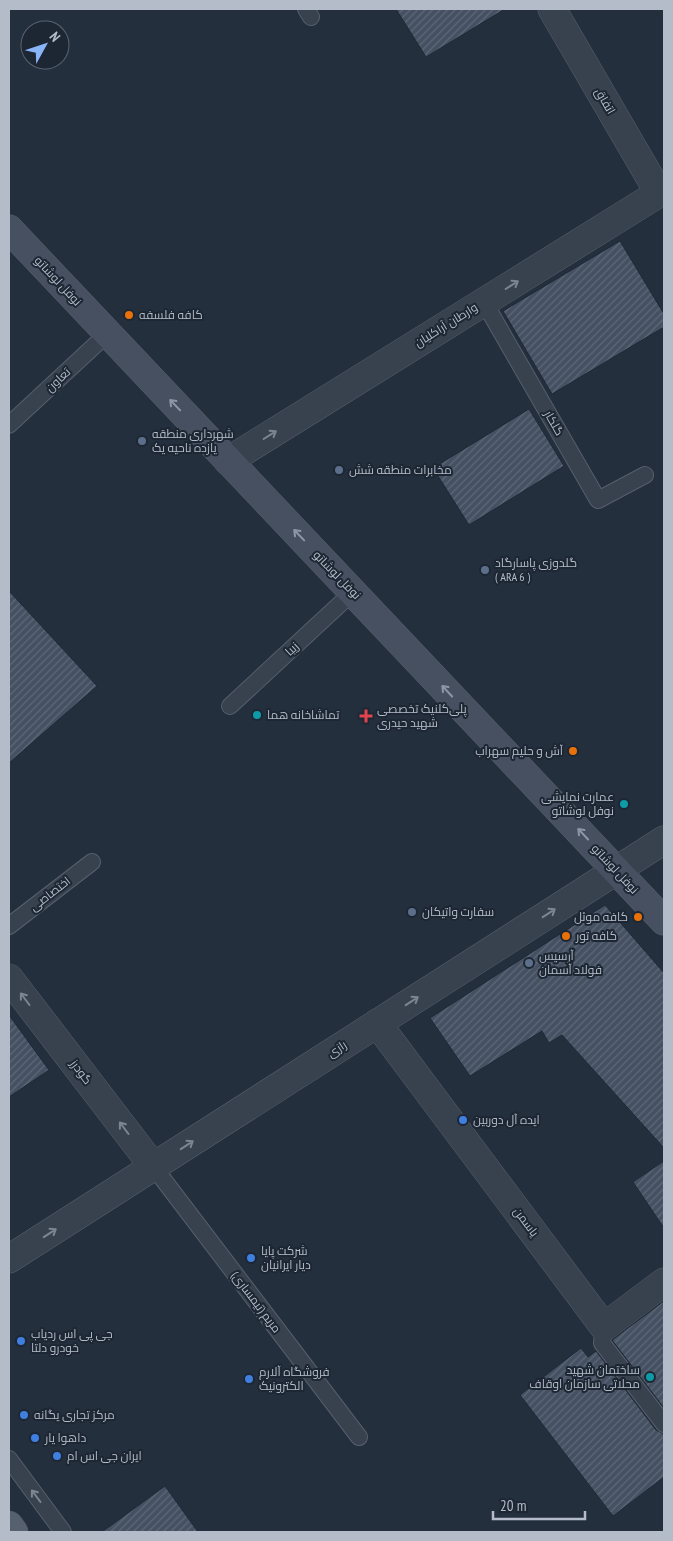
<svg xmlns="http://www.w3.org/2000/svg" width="673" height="1541" font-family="'PT Sans Narrow',Cairo,sans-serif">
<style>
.building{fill:url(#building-hatch);stroke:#1f2835}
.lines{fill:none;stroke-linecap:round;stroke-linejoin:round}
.service-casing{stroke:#565f6c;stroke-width:18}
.minor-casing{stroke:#565f6c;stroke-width:29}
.tertiary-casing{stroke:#565f6c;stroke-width:29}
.secondary-casing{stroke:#565f6c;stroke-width:29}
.primary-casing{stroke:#414a57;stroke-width:29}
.service{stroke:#38414e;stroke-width:16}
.minor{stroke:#38414e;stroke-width:28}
.tertiary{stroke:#38414e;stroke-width:28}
.secondary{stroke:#465061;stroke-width:28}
.primary{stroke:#56606e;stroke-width:28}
.oneway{stroke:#7c8592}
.oneway2{stroke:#8e96a5}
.food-dot{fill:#e8710a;stroke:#1d2633;stroke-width:2}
.service-dot{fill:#5c6f8a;stroke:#1d2633;stroke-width:2}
.culture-dot{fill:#0f9aa8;stroke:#1d2633;stroke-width:2}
.health-dot{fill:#e0444e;stroke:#1d2633;stroke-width:2}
.shop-dot{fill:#3f7fe0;stroke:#1d2633;stroke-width:2}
.labels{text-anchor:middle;stroke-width:4;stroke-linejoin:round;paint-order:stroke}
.street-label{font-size:12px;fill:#b4bcc9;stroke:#1d2633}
.poi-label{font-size:12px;fill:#b4bcc9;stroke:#1d2633;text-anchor:start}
</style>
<defs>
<pattern id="building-hatch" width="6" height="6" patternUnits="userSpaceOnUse" patternTransform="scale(1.25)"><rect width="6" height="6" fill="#455162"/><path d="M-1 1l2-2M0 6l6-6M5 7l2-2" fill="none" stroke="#5d6877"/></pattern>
</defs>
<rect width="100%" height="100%" fill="#242f3e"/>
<path class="building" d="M396,9H505L426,57Z
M620,241L664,314V327L552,394L503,311Z
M529,409L564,466L469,525L433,468Z
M9,591L97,686L9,763Z
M605,905L664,973V1148L562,1035L549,1043L542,1031L470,1076L430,1018Z
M9,1015L49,1070L9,1097Z
M664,1161V1228L633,1182Z
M664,1301V1408L612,1340Z
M581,1348L588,1357L596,1351L656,1430L664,1434V1477L613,1516L520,1395Z
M165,1486L198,1532H102Z"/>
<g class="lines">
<g class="service-casing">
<path id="service" d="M306,9L311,17
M484,302L598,500L645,475
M9,425L107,334
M230,706L353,592
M9,926L92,862
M153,1166L359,1437
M604,1327L602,1343L664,1424
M9,1459L63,1532"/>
</g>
<g class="minor-casing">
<path id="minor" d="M552,9L659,193
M228,461L664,190
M9,978L153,1166
M377,1023L604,1327L664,1282"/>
</g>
<g class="tertiary-casing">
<path id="tertiary" d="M9,1259L664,840"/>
</g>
<g class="secondary-casing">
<path id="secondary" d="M9,229L664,921"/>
</g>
<g class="primary-casing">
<path id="primary" d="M9,1525L14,1532"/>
</g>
<use href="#service" class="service"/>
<use href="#minor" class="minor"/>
<use href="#tertiary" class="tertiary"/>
<use href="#secondary" class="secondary"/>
<use href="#primary" class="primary"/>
</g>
<defs><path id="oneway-shaft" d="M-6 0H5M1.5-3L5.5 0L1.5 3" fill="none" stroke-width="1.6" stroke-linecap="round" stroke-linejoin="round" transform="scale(1.25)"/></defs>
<g class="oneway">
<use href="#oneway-shaft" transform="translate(512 285) rotate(-32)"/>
<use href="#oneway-shaft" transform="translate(270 435) rotate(-32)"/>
<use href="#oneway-shaft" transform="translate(549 913) rotate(-33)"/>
<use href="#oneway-shaft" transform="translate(25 999) rotate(-127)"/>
<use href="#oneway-shaft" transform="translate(412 1001) rotate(-33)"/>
<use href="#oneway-shaft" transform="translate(124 1128) rotate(-127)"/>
<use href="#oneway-shaft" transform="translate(187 1145) rotate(-33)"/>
<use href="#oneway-shaft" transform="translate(50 1233) rotate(-33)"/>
<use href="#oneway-shaft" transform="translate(36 1496) rotate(-127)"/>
</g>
<g class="oneway2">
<use href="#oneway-shaft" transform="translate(175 405) rotate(-134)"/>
<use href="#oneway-shaft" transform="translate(299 535) rotate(-134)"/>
<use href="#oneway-shaft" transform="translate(447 691) rotate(-133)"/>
<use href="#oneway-shaft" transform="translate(583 834) rotate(-133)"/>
</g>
<g class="food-dot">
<circle cx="129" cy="315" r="5"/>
<circle cx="573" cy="751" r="5"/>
<circle cx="638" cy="917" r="5"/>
<circle cx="566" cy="936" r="5"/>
</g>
<g class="service-dot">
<circle cx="142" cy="441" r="5"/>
<circle cx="339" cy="470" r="5"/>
<circle cx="485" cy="570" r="5"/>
<circle cx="412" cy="912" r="5"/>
<circle cx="529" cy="963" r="5"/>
</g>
<g class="culture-dot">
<circle cx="257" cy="715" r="5"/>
<circle cx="624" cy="804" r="5"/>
<circle cx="650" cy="1377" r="5"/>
</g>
<path class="health-dot" d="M363.5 708.5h5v5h5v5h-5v5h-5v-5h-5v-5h5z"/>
<g class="shop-dot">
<circle cx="463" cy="1120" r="5"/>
<circle cx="251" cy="1258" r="5"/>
<circle cx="21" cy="1341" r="5"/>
<circle cx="249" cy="1379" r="5"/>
<circle cx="24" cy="1415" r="5"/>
<circle cx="35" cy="1438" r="5"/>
<circle cx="57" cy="1456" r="5"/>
</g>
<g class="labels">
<g class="street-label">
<text transform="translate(605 101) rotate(60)" y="4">اتفاق</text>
<text transform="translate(58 281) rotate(47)" y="4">نوفل لوشاتو</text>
<text transform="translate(446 325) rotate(-32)" y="4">وارطان آراکلیان</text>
<text transform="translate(58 380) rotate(-43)" y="4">تعاون</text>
<text transform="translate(554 423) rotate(60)" y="4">گلکار</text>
<text transform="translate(337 575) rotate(46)" y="4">نوفل لوشاتو</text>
<text transform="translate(292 649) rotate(-43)" y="4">زیبا</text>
<text transform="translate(615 869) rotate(47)" y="4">نوفل لوشاتو</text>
<text transform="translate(50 894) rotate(-38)" y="4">اختصاصی</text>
<text transform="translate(337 1049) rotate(-33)" y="4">رازی</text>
<text transform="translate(81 1072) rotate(53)" y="4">گودرز</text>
<text transform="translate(526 1222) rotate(53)" y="4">یاسمن</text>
<text transform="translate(256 1302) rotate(53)" y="4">مریم (تیمساری)</text>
</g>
<g class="poi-label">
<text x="139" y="319">کافه فلسفه</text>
<text x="152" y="438">شهرداری منطقه<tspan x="152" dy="14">یازده ناحیه یک</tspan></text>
<text x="349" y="474">مخابرات منطقه شش</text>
<text x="495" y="567">گلدوزی پاسارگاد<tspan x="495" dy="14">( ARA 6 )</tspan></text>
<text x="377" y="713">پلی‌کلنیک تخصصی<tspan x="377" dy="14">شهید حیدری</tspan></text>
<text x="267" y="719">تماشاخانه هما</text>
<text x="563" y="755" text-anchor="end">آش و حلیم سهراب</text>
<text x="614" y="801" text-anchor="end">عمارت نمایشی<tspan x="614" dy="14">نوفل لوشاتو</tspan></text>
<text x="422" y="916">سفارت واتیکان</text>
<text x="628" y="921" text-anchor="end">کافه موئل</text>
<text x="576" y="940">کافه تور</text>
<text x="539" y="960">آرسیس<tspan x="539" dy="14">فولاد آسمان</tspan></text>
<text x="473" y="1124">ایده آل دوربین</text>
<text x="261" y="1255">شرکت پایا<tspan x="261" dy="14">دیار ایرانیان</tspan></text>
<text x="31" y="1338">جی پی اس ردیاب<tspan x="31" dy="14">خودرو دلتا</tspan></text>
<text x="640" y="1374" text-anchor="end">ساختمان شهید<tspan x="640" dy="14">محلاتی سازمان اوقاف</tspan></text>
<text x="259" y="1376">فروشگاه آلارم<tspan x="259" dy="14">الکترونیک</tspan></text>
<text x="34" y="1419">مرکز تجاری یگانه</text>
<text x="45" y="1442">داهوا یار</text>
<text x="67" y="1460">ایران جی اس ام</text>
</g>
</g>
<rect width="673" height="1541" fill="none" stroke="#b4bcc9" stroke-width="20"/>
<g transform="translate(45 45) rotate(50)"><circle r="24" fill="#1d2633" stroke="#59626f"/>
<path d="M0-4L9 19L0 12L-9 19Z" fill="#8ab4f8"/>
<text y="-8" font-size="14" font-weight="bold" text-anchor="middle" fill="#b4bcc9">N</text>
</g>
<path d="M493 1511v8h92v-8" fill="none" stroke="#b4bcc9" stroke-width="2.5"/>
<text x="500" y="1511" font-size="15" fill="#b4bcc9" stroke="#1d2633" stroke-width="4" paint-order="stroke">20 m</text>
</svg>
